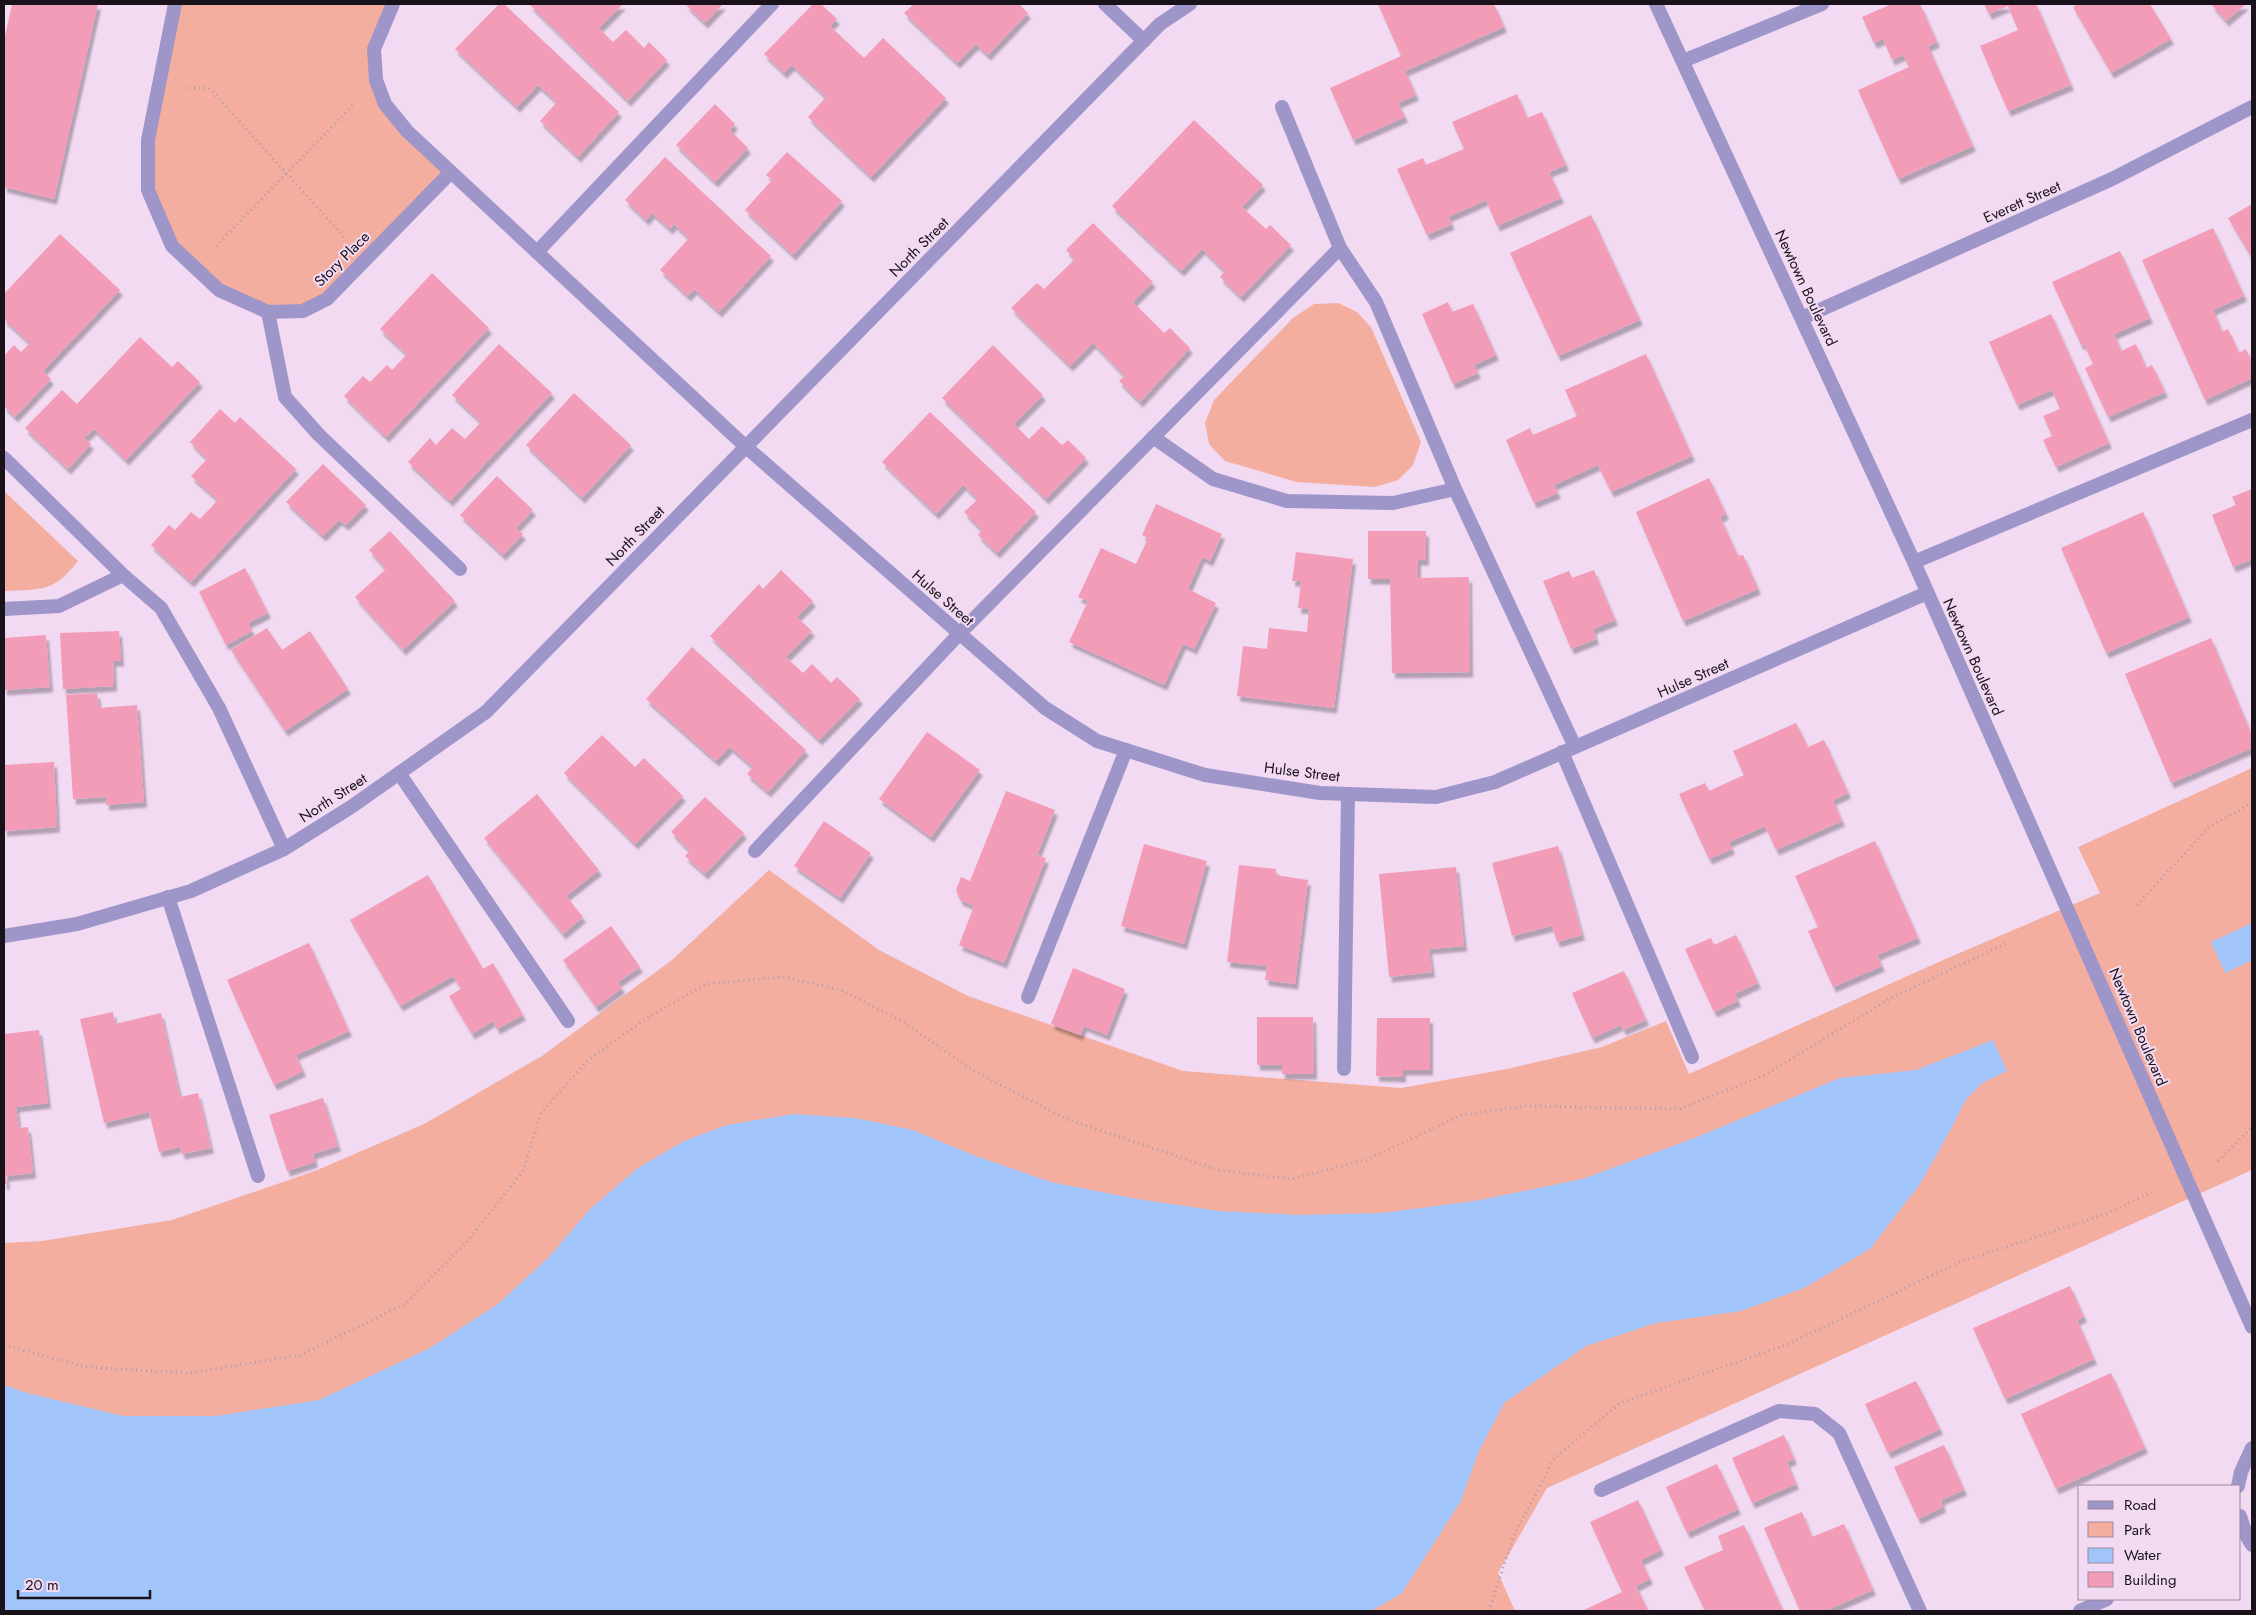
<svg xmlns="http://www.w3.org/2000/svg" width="2256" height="1615" font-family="Jost,sans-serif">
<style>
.green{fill:#f4ae9f}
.water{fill:#a1c5fb}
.building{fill:#f29cb8;filter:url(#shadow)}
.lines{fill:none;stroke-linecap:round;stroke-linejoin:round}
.path{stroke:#ae9baf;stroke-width:3;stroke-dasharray:1 4;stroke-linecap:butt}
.service{stroke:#9e95c9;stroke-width:14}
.minor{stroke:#9e95c9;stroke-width:14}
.labels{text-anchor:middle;stroke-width:4;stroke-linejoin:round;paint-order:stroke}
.street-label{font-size:15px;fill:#1a121b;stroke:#f2daf3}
</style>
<defs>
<filter id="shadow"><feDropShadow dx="3" dy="5.5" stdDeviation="1" flood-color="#0004"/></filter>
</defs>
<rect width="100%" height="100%" fill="#f2daf3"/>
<path class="green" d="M175,4H393L374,49L385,104L451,172L327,299L268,312L219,290L172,246L148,190V140Z
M1338,303L1357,312L1371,327L1421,442L1413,465L1398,480L1375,487L1297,482L1225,461L1209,444L1205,423L1214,400L1293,318L1314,304Z
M4,491L78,561C53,593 42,589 4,591Z
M2252,768V1170L1547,1488L1498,1573L1515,1611H4V1243L42,1241L172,1220L315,1171L424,1124L542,1056L672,960L769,870L879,950L968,996L1183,1071L1401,1088L1507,1069L1602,1047L1666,1021L1689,1074L1950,957L2100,893L2078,847Z"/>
<path class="water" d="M2252,923V960L2225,973L2211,942Z
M1993,1040L2007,1071L1982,1083L1965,1101L1951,1129L1920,1184L1870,1249L1804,1288L1741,1311L1656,1323L1586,1346L1504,1403L1478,1453L1461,1501L1434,1543L1401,1594L1371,1611H4V1385L27,1393L123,1416H216L319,1400L430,1348L498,1304L549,1257L590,1209L638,1168L684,1141L727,1125L793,1114L855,1118L913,1130L973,1155L1051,1182L1137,1199L1219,1211L1298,1215L1381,1213L1475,1201L1582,1179L1692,1139L1840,1078L1916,1070Z"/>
<path class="building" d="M12,4H98L54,199L4,187V41Z
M499,4H504L619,112L578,157L540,121L557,102L538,85L517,107L455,49Z
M529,4H623L599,28L613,42L626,30L644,48L649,42L667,60L628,101Z
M685,4H723L705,23Z
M813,4H821L837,19L830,26L864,58L883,38L946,98L871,177L808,117L826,97L792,65L784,73L764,54Z
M914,4H1019L1028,13L988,55L976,44L957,63L904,13Z
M1378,4H1494L1504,27L1405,71L1416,95L1398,103L1405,117L1353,140L1330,88L1401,56Z
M1892,4H1920L1937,42L1928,46L1973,146L1898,179L1858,90L1909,67L1903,55L1892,60L1883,39L1874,43L1862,17Z
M1984,4H2036L2071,85L2008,111L1980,46L2018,30L2008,6L1989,14Z
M2078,4H2150L2171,39L2111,73L2073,7Z
M2211,4H2246L2226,21Z
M1517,94L1527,118L1542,112L1566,165L1549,172L1561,198L1497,226L1486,200L1448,217L1452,224L1427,235L1397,169L1423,158L1426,165L1464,149L1452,122Z
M715,104L735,124L730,130L748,148L715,182L676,145Z
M1194,120L1263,185L1242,207L1266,229L1270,225L1291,245L1241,297L1220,277L1225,271L1202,249L1181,271L1112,206Z
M787,152L842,201L793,255L745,210L772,180L766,175Z
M665,157L771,256L719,312L694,289L688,296L660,270L689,238L674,224L670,229L652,213L646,220L625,200Z
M2252,204V258L2228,218Z
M1591,215L1640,320L1558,356L1510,253Z
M1093,223L1153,282L1133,302L1164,333L1170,328L1190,348L1140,402L1119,381L1125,376L1093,343L1070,366L1011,308L1037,283L1044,289L1075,259L1066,250Z
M2213,228L2244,296L2213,310L2222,332L2228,329L2239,353L2246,349L2252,363V378L2205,400L2142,260Z
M60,234L120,290L43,371L51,379L15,417L4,406V356L14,345L21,352L30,343L4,319V294Z
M2120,251L2150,318L2114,334L2121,351L2136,344L2146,368L2152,365L2165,392L2108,417L2085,368L2093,364L2084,344L2081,345L2052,282Z
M432,273L489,328L386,437L344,396L363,376L370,382L387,365L392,370L407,354L380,329Z
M1448,302L1452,312L1473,304L1496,355L1474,365L1478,373L1453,384L1422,314Z
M2051,314L2109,443L2056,467L2043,440L2052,436L2043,416L2060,409L2052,390L2017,405L1989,342Z
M140,337L172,367L178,361L200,382L126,460L94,429L84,438L91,444L68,469L25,428L62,390L77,404Z
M499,344L552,393L450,501L408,462L430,438L436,445L452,428L465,439L481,422L452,395Z
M993,345L1043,395L1014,424L1029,439L1042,426L1062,445L1068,440L1086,458L1046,499L942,398Z
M1646,354L1692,456L1611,492L1598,465L1554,485L1558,493L1534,503L1506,440L1530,428L1533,435L1577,416L1565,390Z
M574,393L631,445L582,498L526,445Z
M220,409L235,423L240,417L296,469L191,582L151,545L169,525L175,530L191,512L200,519L218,500L191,476L207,459L190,442Z
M930,412L1036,512L997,553L978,535L982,530L964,512L978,499L963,485L936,514L882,462Z
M323,464L366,505L346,525L339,520L323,536L286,502Z
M497,476L533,510L516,528L523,534L503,555L460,515Z
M1709,478L1726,514L1720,517L1738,556L1743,555L1758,589L1683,621L1636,512Z
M2252,489V559L2233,567L2212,515L2236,505L2232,497Z
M1156,504L1222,534L1210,561L1202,557L1188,589L1216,603L1194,649L1183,644L1164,685L1069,642L1088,601L1078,597L1101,548L1136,564L1148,538L1142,535Z
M2143,512L2189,617L2106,653L2061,548Z
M390,531L455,601L403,650L355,597L386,569L369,550Z
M1368,531H1426V560H1418V578L1469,577L1470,672L1392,673L1390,579H1368Z
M1296,552L1353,559L1334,708L1237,696L1243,646L1267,649L1269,628L1307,632L1309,609L1298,608L1301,581H1292Z
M245,568L268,613L248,623L252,631L226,645L199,592Z
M781,570L813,601L797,617L812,631L786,657L803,673L812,664L831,683L837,677L860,699L819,740L710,636L759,584L763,589Z
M1594,570L1615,620L1593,629L1596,639L1571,649L1543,581L1569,571L1572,578Z
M267,628L282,650L310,631L348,689L285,731L231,650Z
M119,631L121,661H113L114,686L63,689L60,633Z
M46,635L50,687L4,690V638Z
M2211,638L2252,736V748L2171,783L2125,674Z
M692,647L806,750L768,792L747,774L753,767L730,747L716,761L646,699Z
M97,693L99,708L137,705L144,802L106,805V797L73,799L66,695Z
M1796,723L1808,747L1824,740L1848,793L1833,800L1842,821L1776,850L1765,826L1729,842L1732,849L1709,859L1679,794L1705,783L1709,791L1744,775L1733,751Z
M927,732L980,770L931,837L879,799Z
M602,735L635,767L644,758L683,796L635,844L564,773Z
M54,762L57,827L4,831V765Z
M1006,791L1055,810L1037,855L1046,858L1004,963L959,945L974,906L960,900L956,890L961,877L970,881Z
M537,794L599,870L566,896L583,917L563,934L484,838Z
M705,797L744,833L705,874L685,856L690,851L671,832Z
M824,821L871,853L840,898L794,866Z
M1875,841L1918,938L1877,955L1882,966L1833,987L1808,931L1818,927L1795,876Z
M1144,844L1207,861L1184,944L1121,926Z
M1558,846L1582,935L1557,942L1552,926L1512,936L1492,863Z
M1239,865L1276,869V875L1308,880L1295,984L1265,980L1267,966L1227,962Z
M1456,867L1464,946L1429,949L1432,972L1389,977L1379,874Z
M428,875L483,969L493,963L523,1015L497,1029L493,1021L472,1034L449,996L461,989L453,976L400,1006L350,920Z
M611,926L640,967L618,982L622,988L596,1007L563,960Z
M1736,935L1758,983L1735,994L1738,1001L1714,1012L1685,949L1711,938L1714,945Z
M309,943L349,1031L296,1055L303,1071L274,1085L227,980Z
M1073,968L1125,989L1107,1035L1084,1026L1080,1035L1051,1024Z
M1624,971L1646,1020L1623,1030L1621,1025L1592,1038L1572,993Z
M113,1012L115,1024L161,1013L180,1097L198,1093L211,1148L182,1154L180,1147L159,1152L149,1112L104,1123L80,1019Z
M1257,1017H1313L1314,1074H1282V1065H1257Z
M1377,1018H1430V1070H1403V1077L1376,1076Z
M39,1030L48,1103L16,1107L19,1128L28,1127L33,1173L6,1176L7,1184H4V1034Z
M323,1098L338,1146L313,1154L315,1162L287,1171L269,1115Z
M2070,1286L2084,1317L2077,1320L2094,1359L2005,1399L1973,1328Z
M2111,1373L2145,1448L2056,1489L2021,1414Z
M1916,1381L1940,1429L1888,1453L1865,1404Z
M1784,1435L1794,1459L1787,1462L1796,1484L1752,1503L1732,1458Z
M1944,1445L1964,1490L1941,1500L1943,1507L1918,1519L1894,1467Z
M1717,1464L1738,1509L1687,1533L1666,1487Z
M1638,1500L1661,1550L1641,1560L1650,1579L1636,1586L1648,1611H1582L1622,1592L1590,1522Z
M1802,1512L1812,1537L1844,1524L1873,1590L1825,1611H1800L1764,1528Z
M1744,1525L1783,1611H1705L1684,1567L1723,1550L1718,1536Z"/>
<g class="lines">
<path class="path" d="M189,88H209L344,237
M216,246L353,105
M2137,905L2210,826L2252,803
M2218,1161L2252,1127
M4,1345L86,1367L189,1373L300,1355L405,1304L466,1243L523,1171L541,1113L589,1059L649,1017L706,984L784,977L841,990L905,1023L974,1071L1064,1118L1218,1170L1291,1179L1366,1160L1462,1115L1525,1106L1679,1109L1763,1076L1891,998L2007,943
M1489,1611L1514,1535L1554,1459L1620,1403L1786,1345L1960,1262L2106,1214L2152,1192"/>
<path class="service" d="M1105,4L1144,41
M1683,61L1822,4
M1340,248L1376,302L1455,489L1575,747
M537,252L772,4
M268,312L285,397L319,435L460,569
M1153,437L1213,479L1287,501L1393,503L1455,489
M4,458L123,575L161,608L219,708L284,849
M1914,562L2252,420
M4,609L59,606L123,575
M1562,752L1692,1057
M399,773L568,1021
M755,851L960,633L1340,248L1282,107
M168,897L258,1176
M1028,997L1126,750
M1344,1069L1348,794
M1601,1490L1779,1411L1815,1414L1839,1433L1920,1611"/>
<path class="minor" d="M175,4L148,140V190L172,246L219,290L268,312L303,311L327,299L451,172
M393,4L374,49L376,80L385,104L407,131L745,446L1045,708L1097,741L1205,775L1320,793L1436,797L1495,782L1927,593
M1656,4L1914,562L2252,1327
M1802,318L2112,179L2252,107
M4,936L77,924L191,891L284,849L351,807L486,712L1160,24L1190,4
M2238,1486L2241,1472L2252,1448
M2240,1516L2246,1535L2252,1545
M2080,1611L2107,1599"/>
</g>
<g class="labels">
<g class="street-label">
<text transform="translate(2022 202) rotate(-24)" y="5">Everett Street</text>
<text transform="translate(919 247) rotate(-45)" y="5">North Street</text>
<text transform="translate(342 259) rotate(-45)" y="5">Story Place</text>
<text transform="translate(1806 288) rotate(65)" y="5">Newtown Boulevard</text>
<text transform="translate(635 536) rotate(-46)" y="5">North Street</text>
<text transform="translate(943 598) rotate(41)" y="5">Hulse Street</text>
<text transform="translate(1973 657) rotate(66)" y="5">Newtown Boulevard</text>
<text transform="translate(1693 678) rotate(-24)" y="5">Hulse Street</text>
<text transform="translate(1302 772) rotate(7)" y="5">Hulse Street</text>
<text transform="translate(333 798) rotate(-33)" y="5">North Street</text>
<text transform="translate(2138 1027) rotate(67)" y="5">Newtown Boulevard</text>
</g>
</g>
<rect width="2256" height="1615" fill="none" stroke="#1a121b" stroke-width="10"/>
<rect x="2078" y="1485" width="162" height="115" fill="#f2daf3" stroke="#9c8a9d"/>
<rect x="2088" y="1501" width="25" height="8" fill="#9e95c9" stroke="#9c8a9d"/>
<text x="2124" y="1510" font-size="15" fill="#1a121b">Road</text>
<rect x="2088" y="1522" width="25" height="15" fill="#f4ae9f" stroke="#9c8a9d"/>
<text x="2124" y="1535" font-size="15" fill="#1a121b">Park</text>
<rect x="2088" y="1548" width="25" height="15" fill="#a1c5fb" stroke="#9c8a9d"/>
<text x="2124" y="1560" font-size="15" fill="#1a121b">Water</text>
<rect x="2088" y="1572" width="25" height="15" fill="#f29cb8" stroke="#9c8a9d"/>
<text x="2124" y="1585" font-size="15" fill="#1a121b">Building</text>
<path d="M18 1590v8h132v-8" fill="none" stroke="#1a121b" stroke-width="2.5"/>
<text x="25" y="1590" font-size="15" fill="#1a121b" stroke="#f2daf3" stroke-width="4" paint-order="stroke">20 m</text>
</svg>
